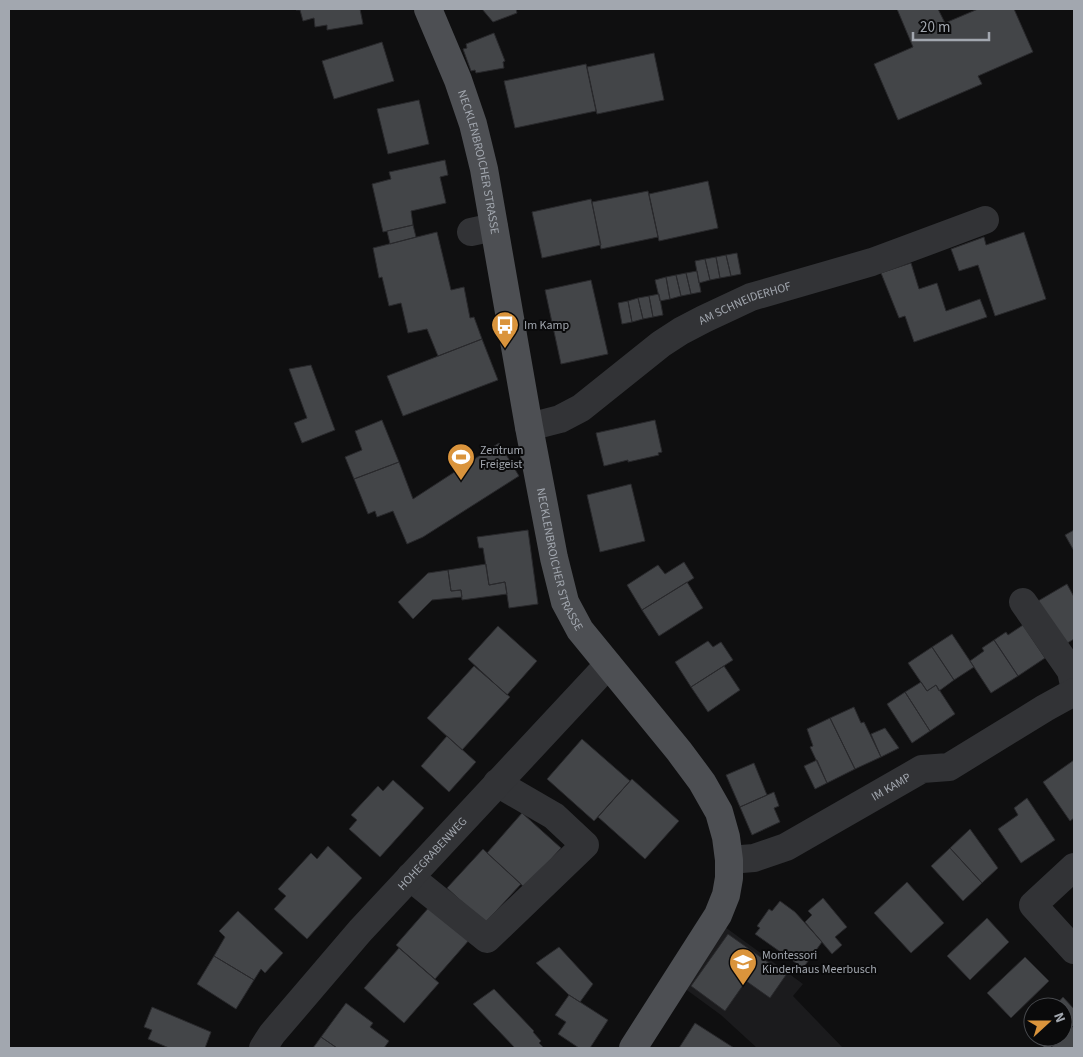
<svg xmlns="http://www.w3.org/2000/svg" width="1083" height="1057" font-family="'Source Sans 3',sans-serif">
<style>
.built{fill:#1b1b1d}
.building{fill:#434548;stroke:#29292c}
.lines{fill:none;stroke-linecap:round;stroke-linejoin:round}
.minor{stroke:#323336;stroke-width:28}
.major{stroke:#4d4f53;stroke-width:28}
.labels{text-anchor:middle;stroke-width:4;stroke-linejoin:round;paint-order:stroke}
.street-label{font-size:12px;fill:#a2a7af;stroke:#0a0a0b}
.poi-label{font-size:12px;fill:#a2a7af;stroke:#0a0a0b;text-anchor:start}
</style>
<rect width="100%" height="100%" fill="#0f0f10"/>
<path class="built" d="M725,927L803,984L793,996L843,1048H757L721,1015L684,988Z"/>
<path class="building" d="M296,9H360L363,24L327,30V25L315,27L314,18L303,21L300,10H296Z
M482,9H516L517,13L493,22Z
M897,9H938L945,23L978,9H1014L1033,52L978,76L982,84L898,120L874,64L913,47Z
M494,33L505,61L503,62L504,68L476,73L475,70L471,71L463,49L467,48L466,44Z
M382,42L394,81L334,99L322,61Z
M654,53L664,100L597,114L587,67Z
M586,64L596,111L515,128L504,81Z
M419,100L429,144L388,154L377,109Z
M445,160L448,175L440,177L446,203L411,211L413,225L383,232L372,184L391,179L389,172Z
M708,181L718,228L659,241L649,194Z
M648,191L658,237L601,249L592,202Z
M591,199L601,245L542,258L532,212Z
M413,225L416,237L390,244L387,231Z
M437,232L451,290L464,287L470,318L474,317L482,339L438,356L427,329L408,333L401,303L389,306L382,277L379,278L373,248Z
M1024,232L1046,299L995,316L978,265L959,271L951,249L984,237L986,245Z
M737,253L741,274L731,276L726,255Z
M726,255L731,276L720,278L716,257Z
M716,257L720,278L710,280L705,259Z
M705,259L710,280L699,283L695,261Z
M911,263L919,289L937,283L946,311L980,299L987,317L914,342L905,316L899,318L881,273Z
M697,271L701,292L691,294L686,273Z
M686,273L691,294L681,296L676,275Z
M676,275L681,296L670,299L666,277Z
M666,277L670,299L660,301L655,280Z
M591,280L608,354L561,364L545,290Z
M659,294L663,315L653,317L649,296Z
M649,296L653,317L643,319L638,298Z
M638,298L643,319L632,322L628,301Z
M628,301L632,322L622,324L618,303Z
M482,339L498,380L403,416L387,376Z
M311,365L335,430L302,443L294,423L307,418L289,369Z
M382,420L399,462L354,479L345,457L362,450L355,431Z
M655,420L662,452L658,453L659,455L628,462V460L604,466L596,433Z
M499,443L519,476L423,537L407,544L393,511L377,517L375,511L368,514L354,479L399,462L413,499Z
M631,484L645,541L600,552L587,495Z
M528,530L538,604L509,608L505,582L489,585L483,548H479L477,537Z
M1074,530V551L1065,535Z
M684,562L694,578L642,610L627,585L658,565L665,574Z
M486,564L489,585L505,582L507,594L462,600L461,590L451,591L448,570Z
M448,570L451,591L461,590L462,597L432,600L413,619L398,602L428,573Z
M687,582L703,608L659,636L642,610Z
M1067,584L1074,597V639L1064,645L1038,601Z
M1023,625L1045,658L1018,676L994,640L1006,632L1008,635Z
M498,626L537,661L507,695L468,659Z
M952,634L974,667L954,680L932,647Z
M994,640L1018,676L991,693L970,661L984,651L982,648Z
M708,641L713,647L721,642L733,660L691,687L675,662Z
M932,647L954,680L939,691L936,685L927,691L908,663Z
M474,666L510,697L462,750L427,718Z
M724,666L740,690L708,712L691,687Z
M921,682L927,691L936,685L955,714L930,731L905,692Z
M905,692L930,731L912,743L887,704Z
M854,707L861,723L864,722L881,757L855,769L830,718Z
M830,718L855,769L827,783L810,747L813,746L807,729Z
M885,728L899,748L881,757L871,734Z
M447,736L476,762L449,792L421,766Z
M582,739L630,781L594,821L547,779Z
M817,760L827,783L815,789L804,766Z
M1074,760V818L1070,821L1043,782Z
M754,763L767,795L740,807L726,775Z
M632,779L679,821L645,859L598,817Z
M393,780L424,808L380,857L349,829L357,820L351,815L378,786L383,791Z
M774,792L779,806L774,808L780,822L752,835L740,807Z
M1027,798L1055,840L1021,863L998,829L1018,815L1014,808Z
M522,813L561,848L525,888L487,853Z
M970,829L998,868L982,883L950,848Z
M328,846L362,878L307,939L274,909L286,896L278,889L311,853L317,859Z
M950,848L982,883L963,901L931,866Z
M483,849L521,884L485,923L447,888Z
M907,882L944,923L911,953L874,913Z
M823,898L847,927L835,937L842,945L832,954L805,922L812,915L808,911Z
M780,901L795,912L822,942L803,968L755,934L760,928L757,926L769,909L772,911Z
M431,905L470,939L435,979L396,945Z
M238,911L283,953L265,973L261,969L254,980L214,956L225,937L219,931Z
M987,918L1009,942L970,980L947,956Z
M728,934L786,975L770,998L746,981L725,1011L691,986Z
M559,947L593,984L580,1002L569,995L536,963Z
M399,948L439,983L404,1023L364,988Z
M214,956L254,980L236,1009L197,984Z
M1025,957L1049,981L1011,1018L987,993Z
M494,989L534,1031L533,1032L541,1041L539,1043L544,1048H515L473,1004Z
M569,995L608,1020L590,1048H579L558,1034L566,1022L555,1015Z
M1063,997L1074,1009V1025L1063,1036V1007H1054Z
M346,1003L373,1023L370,1027L389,1041L384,1048H337L321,1037Z
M152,1007L211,1032L205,1048H169L148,1039L152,1030L144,1027Z
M695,1023L734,1048H679Z
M1074,1025V1048H1050L1063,1037Z
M321,1037L337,1048H313Z
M1034,1037H1062L1050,1048H1045Z"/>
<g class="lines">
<g class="minor">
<path d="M471,232L494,227"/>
<path id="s1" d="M529,427L560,419L581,408L661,344L681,331L704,319L751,297L872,262L985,220"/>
<path d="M1023,602L1071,671L1074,685"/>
<path id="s2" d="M729,860L754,858L786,847L922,769L949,767L1045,708L1074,692"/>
<path d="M1074,867L1033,905L1074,950"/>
<path d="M410,877L487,939L585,845L554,816L497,783"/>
<path id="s3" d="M263,1048L272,1034L360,931L608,665"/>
</g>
<path class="major" id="s4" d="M428,9L458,80L473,124L484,169L529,427L554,558L565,602L580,630L679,751L702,782L719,812L726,837L729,860V878L726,895L718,915L633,1048"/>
</g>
<defs>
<g id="bus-pin" transform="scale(1.4375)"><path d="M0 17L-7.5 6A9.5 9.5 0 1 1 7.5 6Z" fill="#da943c" stroke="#0a0a0b"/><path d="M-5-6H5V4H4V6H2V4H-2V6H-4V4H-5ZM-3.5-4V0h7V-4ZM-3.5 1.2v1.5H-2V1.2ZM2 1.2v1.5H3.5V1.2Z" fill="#fff"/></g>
<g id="stadium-pin" transform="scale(1.4375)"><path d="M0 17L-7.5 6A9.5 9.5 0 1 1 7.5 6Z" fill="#da943c" stroke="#0a0a0b"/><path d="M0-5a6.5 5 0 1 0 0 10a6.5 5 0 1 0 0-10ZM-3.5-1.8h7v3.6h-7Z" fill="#fff"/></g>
<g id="school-pin" transform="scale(1.4375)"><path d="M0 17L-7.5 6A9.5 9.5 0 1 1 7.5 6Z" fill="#da943c" stroke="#0a0a0b"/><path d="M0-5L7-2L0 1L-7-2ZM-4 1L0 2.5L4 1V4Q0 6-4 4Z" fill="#fff"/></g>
</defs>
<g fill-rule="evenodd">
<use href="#bus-pin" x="505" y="325"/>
<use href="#stadium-pin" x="461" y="457"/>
<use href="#school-pin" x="743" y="962"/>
</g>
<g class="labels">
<g class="street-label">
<text dy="4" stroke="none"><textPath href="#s4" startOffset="162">NECKLENBROICHER STRASSE</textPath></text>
<text dy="4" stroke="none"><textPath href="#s1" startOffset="252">AM SCHNEIDERHOF</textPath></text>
<text dy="4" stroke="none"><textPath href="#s4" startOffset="568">NECKLENBROICHER STRASSE</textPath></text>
<text dy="4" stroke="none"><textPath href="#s2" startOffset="180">IM KAMP</textPath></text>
<text dy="4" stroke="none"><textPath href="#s3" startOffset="258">HOHEGRABENWEG</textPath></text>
</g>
<g class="poi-label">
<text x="524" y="329">Im Kamp</text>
<text x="480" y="454">Zentrum<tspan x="480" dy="14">Freigeist</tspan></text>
<text x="762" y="959">Montessori<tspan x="762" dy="14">Kinderhaus Meerbusch</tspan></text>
</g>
</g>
<rect width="1083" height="1057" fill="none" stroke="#a2a7af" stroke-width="20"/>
<g transform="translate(1048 1022) rotate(69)"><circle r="24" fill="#0a0a0b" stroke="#47494d"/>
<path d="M0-4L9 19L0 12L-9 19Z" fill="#da943c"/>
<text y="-8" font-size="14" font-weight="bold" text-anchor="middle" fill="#a2a7af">N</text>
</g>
<path d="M913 32v8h76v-8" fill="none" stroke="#a2a7af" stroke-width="2.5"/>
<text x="920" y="32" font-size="15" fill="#a2a7af" stroke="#0a0a0b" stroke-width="4" paint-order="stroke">20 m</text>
</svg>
